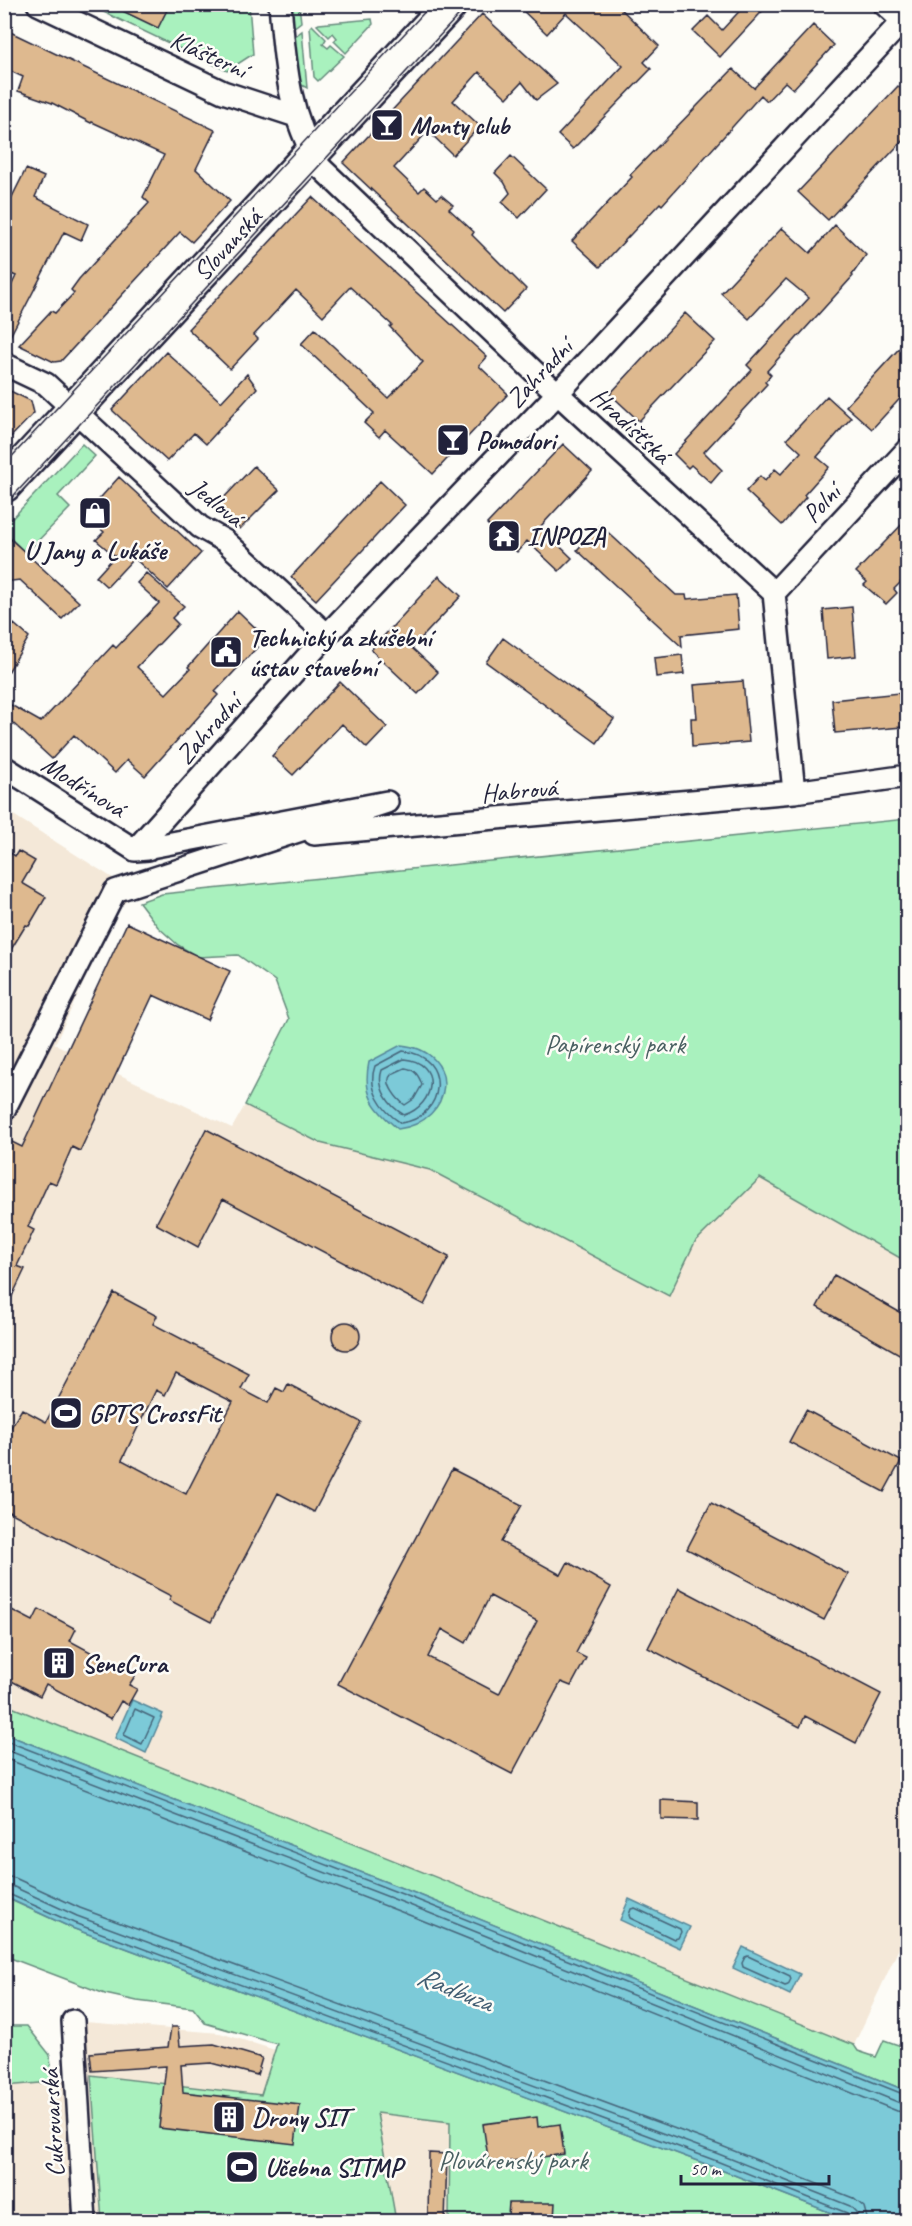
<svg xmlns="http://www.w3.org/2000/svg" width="912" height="2226" font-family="Caveat,sans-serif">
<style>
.built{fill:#f4e8d8}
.green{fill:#a9f1be;stroke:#668a7c;stroke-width:1.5}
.water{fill:#7bcad8;stroke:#578799;stroke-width:1.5}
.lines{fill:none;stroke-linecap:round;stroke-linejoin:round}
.shore{stroke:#46657a;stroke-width:1.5}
.building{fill:#deb98f;stroke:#22223b;stroke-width:1.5;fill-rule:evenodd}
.minor-casing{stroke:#22223b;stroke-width:26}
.primary-casing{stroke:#22223b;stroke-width:38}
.minor{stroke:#fdfcf7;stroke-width:21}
.primary{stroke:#fdfcf7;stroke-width:33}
.tram{stroke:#22223b;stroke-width:1.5}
.labels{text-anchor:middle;stroke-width:5;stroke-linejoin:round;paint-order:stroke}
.street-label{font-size:26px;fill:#22223b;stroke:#fdfcf7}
.poi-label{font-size:26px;font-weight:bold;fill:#22223b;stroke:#fdfcf7;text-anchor:start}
.park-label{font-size:26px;fill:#4a6062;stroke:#fdfcf7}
.water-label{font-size:27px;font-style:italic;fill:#415d72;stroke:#fdfcf7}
</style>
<rect width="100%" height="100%" fill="#fdfcf7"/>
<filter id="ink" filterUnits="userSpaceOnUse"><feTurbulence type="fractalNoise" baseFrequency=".0167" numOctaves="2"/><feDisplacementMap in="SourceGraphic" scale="12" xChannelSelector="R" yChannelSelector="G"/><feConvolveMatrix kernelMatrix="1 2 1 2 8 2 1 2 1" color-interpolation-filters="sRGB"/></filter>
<g filter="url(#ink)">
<path class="built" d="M4,809L141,896L128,900L117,910L55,1044L232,1128L245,1105L320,1143L430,1170L669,1296L695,1242L760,1178L907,1262V1931L854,2045L5,1704Z
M73,2021L220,2033L275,2050L262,2095L92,2075L102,2221L5,2222V2086L76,2077Z
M377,2113L450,2122L449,2221H396Z"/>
<path class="green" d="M89,5H249L253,54L227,71Z
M287,5H299L301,22L289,31Z
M372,19L373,24L346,53L334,41L337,38L333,33L329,37L317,25L319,24Z
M312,25L326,39L323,44L328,48L331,45L344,56L318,81L314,77L310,27Z
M302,31L307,88L296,82L290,40Z
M82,444L95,456L58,496L70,508L26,553L5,533V526Z
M907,819V1262L760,1178L695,1242L669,1296L430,1170L320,1143L245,1105L289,1019L275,981L238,955L198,957L178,945L158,927L139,902L162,894Z
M4,1704L854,2045L858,2051L876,2057L884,2040L907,2048V2091L417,1894L5,1734Z
M4,1897L72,1928L711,2166L852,2221H449L450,2122L377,2113L396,2221H102L91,2075L261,2095L277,2044L205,2023L193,2008L137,2001L105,1994L5,1956Z
M5,2026H27L50,2055L52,2082L5,2086Z"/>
<path class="water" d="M401,1045C463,1051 454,1122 398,1129C374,1109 362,1095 369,1062Z
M132,1700L163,1714L146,1753L115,1738Z
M5,1734L417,1894L907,2091V2221H852L711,2166L72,1928L5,1897Z
M629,1899L690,1927L680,1948L620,1920Z
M743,1947L800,1974L790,1995L733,1968Z"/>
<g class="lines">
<path class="shore" d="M403,1051C453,1056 445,1118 401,1123C381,1110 367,1089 375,1066Z
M404,1059C442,1062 436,1105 404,1115C389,1106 376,1088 382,1070Z
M405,1068C415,1069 419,1076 422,1085L414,1099L405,1105C398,1100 383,1083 391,1075C394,1072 401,1070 405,1068Z
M135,1709L154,1718L142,1744L124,1735Z
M4,1740L415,1899L908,2096
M4,1749L412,1906L900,2103L908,2104
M4,1758L409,1915L897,2111L908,2113
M4,1876L15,1878L80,1908L719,2145L853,2198L864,2207L868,2222
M4,1885L12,1886L77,1916L716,2153L850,2206L856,2212L859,2222
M4,1892L74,1923L714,2160L847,2213L850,2217L851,2222
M635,1908L680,1929L681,1932L678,1938L674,1939L630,1918L629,1915L631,1909Z
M748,1956L790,1976L791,1979L788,1985L785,1986L743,1967L742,1963L745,1957Z"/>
</g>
<path class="building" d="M108,4H170L158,28Z
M516,4H616L659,46L644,62L651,69L573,149L558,135L623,66L566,13L547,34Z
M746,4H769L720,57L693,31L708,16L722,30Z
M482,14L557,84L536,100L522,82L507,98L479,72L453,101L480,126L453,155L428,131L394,168L419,192L424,187L437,199L441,195L453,205L449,209L474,232L472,235L526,289L503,313L343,163Z
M813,25L834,45L793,89L785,82L767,101L761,95L662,205L660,203L600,267L572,241L632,177L630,175L733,69L755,89L754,88Z
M4,29L215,130L196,169L230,201L192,242L180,232L61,361L54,362L19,345L51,311L55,313L74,293L71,290L79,279L149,203L143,197L164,155L92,122L91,123L52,103L18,91L23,77L4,68Z
M898,86L908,94V135L828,220L798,192Z
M511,156L546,189L519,218L502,202L510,193L504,182L495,173Z
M26,169L44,177L35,197L88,224L81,240L64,232L4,348V301L16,276L4,271V213Z
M312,197L487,357L479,366L508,394L433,474L385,430L379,437L364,423L374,413L301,344L315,329L388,398L423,362L390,327L392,325L350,287L323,316L296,290L254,335L258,339L230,369L188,329Z
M835,225L866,255L852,275L853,276L767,371L771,375L765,382L767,384L704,452L722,470L711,483L691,465L688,468L674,454L752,370L747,365L809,298L786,279L749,319L721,293L782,228L810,253Z
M685,313L715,341L639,421L610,394Z
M908,339V390L872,429L846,406Z
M166,352L221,402L247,374L257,388L206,444L194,433L167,461L112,410Z
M4,388L31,401L34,413L4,444Z
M827,396L851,418L817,457L829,467L804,495L806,497L782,525L746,491L760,476L765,481L775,469L781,474L801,452L787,439Z
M563,444L592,471L540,527L572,558L559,571L527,541L517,552L487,524Z
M254,466L279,490L240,529L216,506Z
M119,477L201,553L168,589L134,558L107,587L96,577L115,556L96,540L104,532L85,515Z
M380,481L405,505L316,600L291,577Z
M908,518V575L894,589L897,593L886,604L864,585L867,582L856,572Z
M600,525L676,595H686L687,599L736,595L739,629L681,635L682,647L577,550Z
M4,533L79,602L62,619L20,580L4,582Z
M146,573L184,606L172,618L178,624L137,667L166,694L190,669L188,667L238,611L266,638L215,692L218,695L145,776L127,760L115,773L74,735L52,759L4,715V701L41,722L113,645L116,648L159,603L137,583Z
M439,576L461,596L412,648L438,672L418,694L371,650Z
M852,607L856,656L827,659L823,610Z
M14,624L29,637L4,679V640Z
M503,638L614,719L597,743L486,662Z
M682,655L684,674L656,677L654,658Z
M743,681L749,742L692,747L691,718H697L694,685Z
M340,682L387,727L367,748L342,724L293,775L272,756Z
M899,693L902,727L835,733L832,700Z
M4,849L15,856L18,851L35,861L22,883L46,897L29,926L26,925L4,961Z
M127,923L230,971L207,1020L153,995L80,1151L72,1147L56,1184L49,1181L28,1227L34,1230L17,1266L25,1269L4,1313V1152L10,1141L22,1147Z
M206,1129L449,1257L424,1305L223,1199L198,1247L156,1224Z
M834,1275L908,1317V1359L817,1307Z
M114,1293L157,1316L153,1324L249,1374L241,1389L268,1403L276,1388L284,1392L288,1384L361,1422L314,1512L278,1493L211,1622L169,1600L171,1596L4,1509V1442L11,1427L22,1409L46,1422ZM176,1373L233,1402L186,1494L122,1460L156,1390L165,1395Z
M332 1336a14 14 0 1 1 28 0a14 14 0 1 1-28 0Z
M806,1410L901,1461L884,1492L789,1442Z
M452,1469L522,1505L501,1542L561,1575L568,1562L611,1587L576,1653L586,1658L571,1686L561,1682L512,1774L338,1684ZM490,1596L537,1621L499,1694L428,1657L442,1629L466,1643Z
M711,1503L848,1574L824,1620L687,1549Z
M679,1588L881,1694L856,1743L805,1716L800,1727L648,1648Z
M4,1606L33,1621L39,1609L76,1629L70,1641L135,1676L129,1685L137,1689L128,1705L121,1701L111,1719L46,1684L40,1696L4,1677Z
M661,1800L698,1802V1820L661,1819Z
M171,2027H178L180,2046L214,2044L262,2058L257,2075L211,2063L181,2065L183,2092L300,2105L295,2144L159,2128L166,2066L92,2071L90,2053L168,2047Z
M537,2117L538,2127L560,2124L564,2154L489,2164L483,2124Z
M429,2153L447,2154L445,2222H428Z
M509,2203H555L554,2218L508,2215Z"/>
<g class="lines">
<g class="minor-casing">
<path id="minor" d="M38,4L223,92L296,116
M280,4C285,64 288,115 320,167L543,380L774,593L794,792
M884,4L908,26
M4,364L46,384L200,527L225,541L327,635
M774,593L908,449
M4,767L135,850L148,849
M314,834L794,792L908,776
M4,1110L115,891L387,802L135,850L327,635L557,394L908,15
M73,2021L85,2222"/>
</g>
<g class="primary-casing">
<g id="primary">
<path id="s1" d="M4,485L450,4"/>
</g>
</g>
<use href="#minor" class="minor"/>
<use href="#primary" class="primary"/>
<path class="tram" d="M4,465L432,4
M4,506L469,4"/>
</g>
</g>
<defs>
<g id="bar-square" transform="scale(1.725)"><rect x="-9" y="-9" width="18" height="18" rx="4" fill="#22223b" stroke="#fdfcf7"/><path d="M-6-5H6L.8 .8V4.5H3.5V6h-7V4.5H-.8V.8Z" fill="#fff"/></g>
<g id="shop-square" transform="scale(1.725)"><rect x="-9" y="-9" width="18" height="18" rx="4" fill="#22223b" stroke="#fdfcf7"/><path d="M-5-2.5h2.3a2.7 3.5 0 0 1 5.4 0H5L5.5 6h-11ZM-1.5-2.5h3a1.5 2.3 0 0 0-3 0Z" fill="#fff"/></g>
<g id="temple-square" transform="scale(1.725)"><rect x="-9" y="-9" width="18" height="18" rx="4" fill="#22223b" stroke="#fdfcf7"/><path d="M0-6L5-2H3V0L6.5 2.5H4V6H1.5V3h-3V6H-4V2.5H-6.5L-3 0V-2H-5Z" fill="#fff"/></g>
<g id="civic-square" transform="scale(1.725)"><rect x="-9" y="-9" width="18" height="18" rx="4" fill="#22223b" stroke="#fdfcf7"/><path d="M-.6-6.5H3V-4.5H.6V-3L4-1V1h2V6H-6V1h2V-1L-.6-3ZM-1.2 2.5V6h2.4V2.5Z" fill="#fff"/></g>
<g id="stadium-square" transform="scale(1.725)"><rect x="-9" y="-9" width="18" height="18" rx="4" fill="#22223b" stroke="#fdfcf7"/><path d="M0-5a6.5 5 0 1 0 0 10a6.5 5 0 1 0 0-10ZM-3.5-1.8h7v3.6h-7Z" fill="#fff"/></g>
<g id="building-square" transform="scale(1.725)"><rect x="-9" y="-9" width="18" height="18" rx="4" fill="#22223b" stroke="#fdfcf7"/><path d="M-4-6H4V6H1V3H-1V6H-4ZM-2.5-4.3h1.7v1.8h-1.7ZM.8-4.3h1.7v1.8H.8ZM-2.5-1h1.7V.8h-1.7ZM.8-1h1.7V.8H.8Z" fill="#fff"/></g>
</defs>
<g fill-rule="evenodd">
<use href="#bar-square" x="387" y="125"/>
<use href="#bar-square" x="453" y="440"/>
<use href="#shop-square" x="95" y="513"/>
<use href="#temple-square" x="504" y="536"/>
<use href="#civic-square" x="226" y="652"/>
<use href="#stadium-square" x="66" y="1413"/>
<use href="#building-square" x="59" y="1663"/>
<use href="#building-square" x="229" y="2117"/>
<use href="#stadium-square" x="242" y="2167"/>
</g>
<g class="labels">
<g class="street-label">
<text transform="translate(209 54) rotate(24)" y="9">Klášterní</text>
<text dy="9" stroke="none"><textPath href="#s1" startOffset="328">Slovanská</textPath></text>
<text transform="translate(539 373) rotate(-47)" y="9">Zahradní</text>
<text transform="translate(631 425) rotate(43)" y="9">Hradišťská</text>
<text transform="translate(217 502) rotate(39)" y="9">Jedlová</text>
<text transform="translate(821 503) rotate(-47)" y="9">Polní</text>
<text transform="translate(208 729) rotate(-48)" y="9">Zahradní</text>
<text transform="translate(84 786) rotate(32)" y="9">Modřínová</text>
<text transform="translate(519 790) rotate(-5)" y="9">Habrová</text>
<text transform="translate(52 2123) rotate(-93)" y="9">Cukrovarská</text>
</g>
<g class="poi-label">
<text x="410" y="134">Monty club</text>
<text x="476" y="449">Pomodori</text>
<text x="527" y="545">INPOZA</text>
<text x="95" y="559" text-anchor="middle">U Jany a Lukáše</text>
<text x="249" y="646">Technický a zkušební<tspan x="249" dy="30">ústav stavební</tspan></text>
<text x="89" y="1422">GPTS CrossFit</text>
<text x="82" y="1672">SeneCura</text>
<text x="252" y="2126">Drony SIT</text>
<text x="265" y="2176">Učebna SITMP</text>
</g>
<g class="park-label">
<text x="615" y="1053">Papírenský park</text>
<text x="513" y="2169">Plovárenský park</text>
</g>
<g class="water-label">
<text transform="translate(455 1989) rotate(22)" y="9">Radbuza</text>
</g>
</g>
<rect width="912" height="2226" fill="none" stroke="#fdfcf7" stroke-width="24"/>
<rect x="12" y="12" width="888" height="2202" fill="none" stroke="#22223b" stroke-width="2" filter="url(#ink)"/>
<path d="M681 2175v9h148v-9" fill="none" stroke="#22223b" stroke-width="3"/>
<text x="690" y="2175" font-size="18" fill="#22223b" stroke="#fdfcf7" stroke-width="4.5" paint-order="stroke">50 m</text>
</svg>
